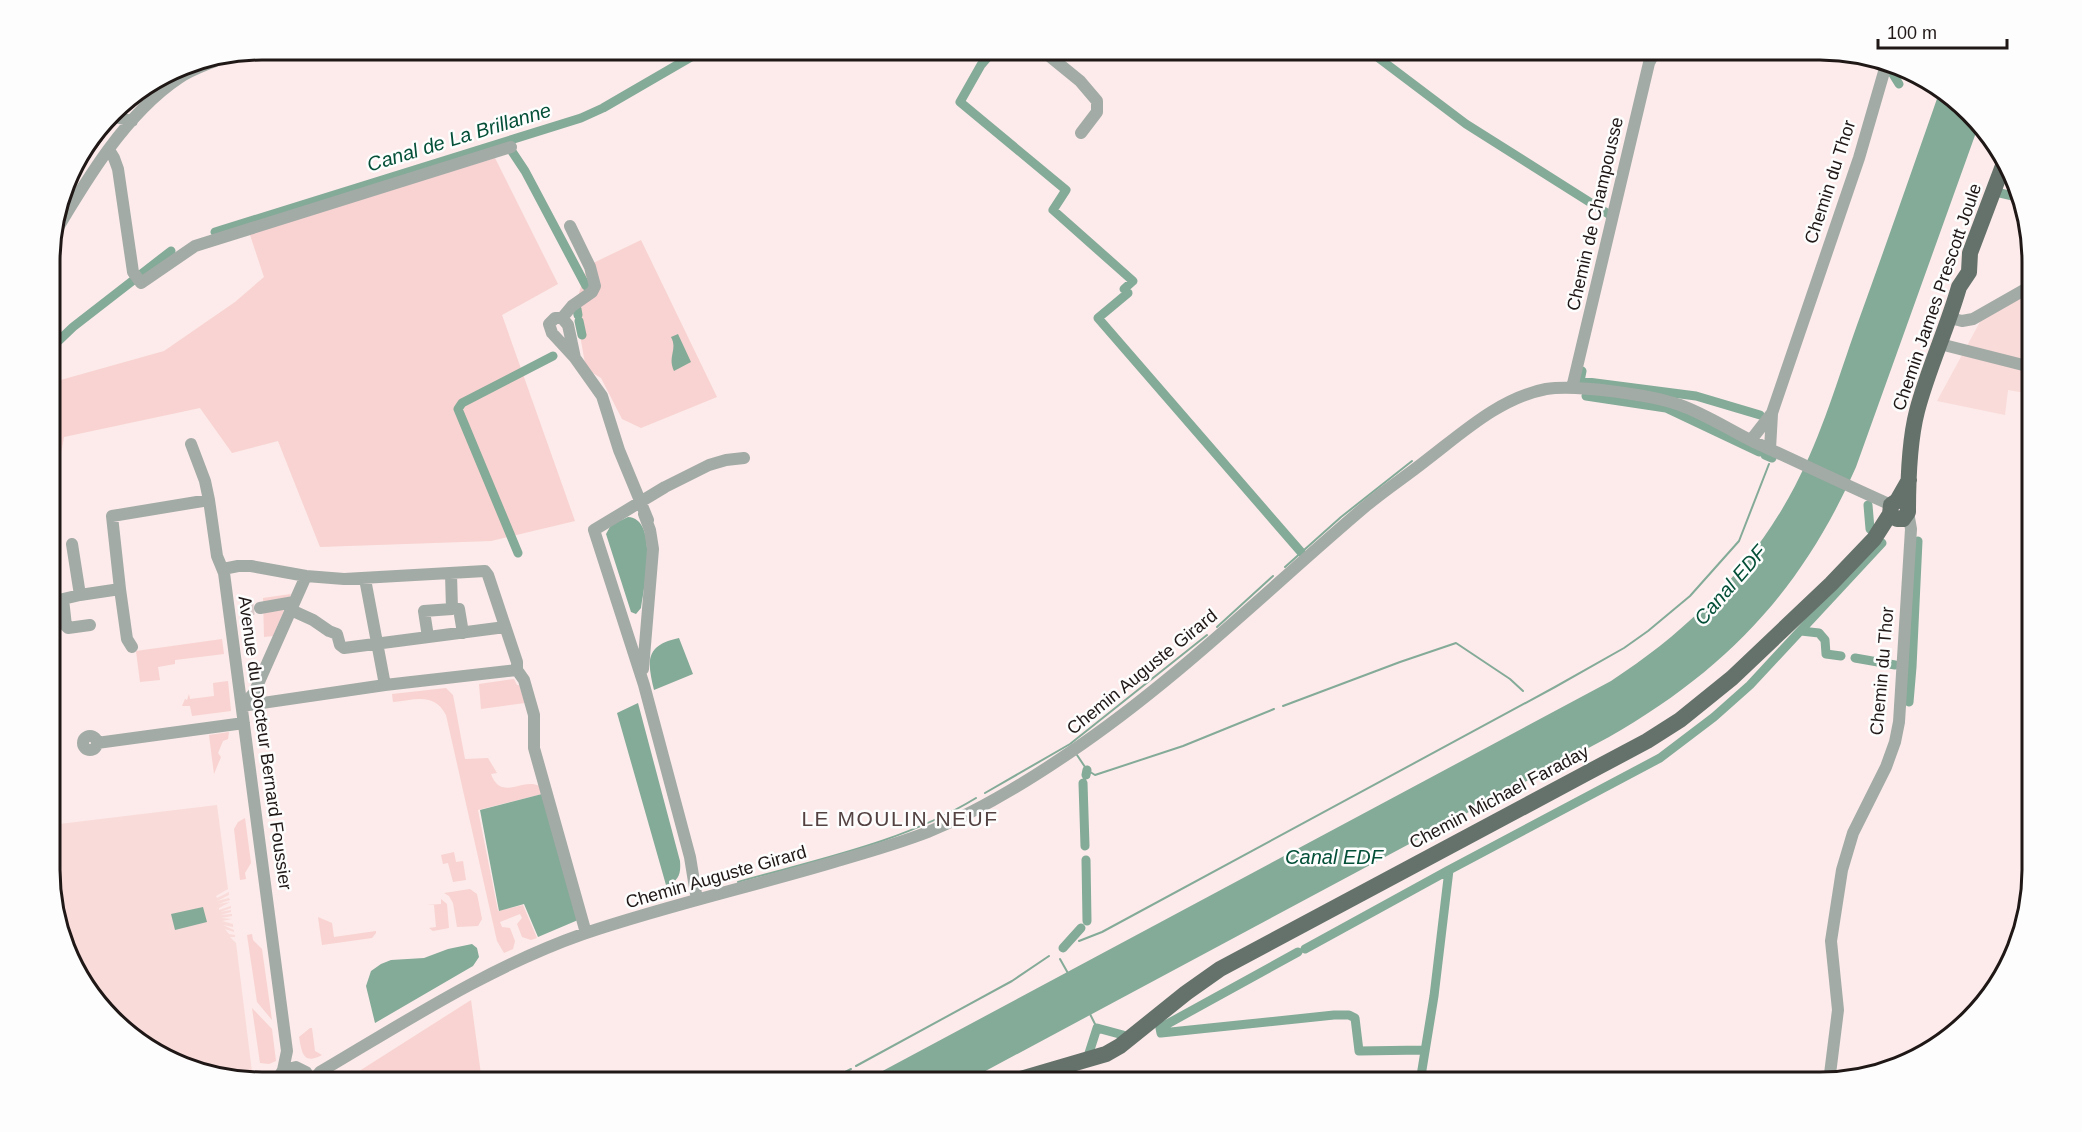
<svg xmlns="http://www.w3.org/2000/svg" width="2082" height="1132" font-family="Helvetica,sans-serif">
<style>
.built{fill:#f9dbd9}
.green{fill:#f8d3d1}
.water{fill:#84aa98}
.lines{fill:none;stroke-linecap:round;stroke-linejoin:round}
.stream{stroke:#84aa98;stroke-width:2}
.canal{stroke:#84aa98;stroke-width:9}
.minor-tunnel{stroke:#dbcbca;stroke-width:12;stroke-dasharray:12 6;stroke-linecap:butt}
.minor{stroke:#a3aba7;stroke-width:12}
.major{stroke:#64726b;stroke-width:16}
.rail{stroke:#584e4d;stroke-width:2;stroke-dasharray:10 10;stroke-linecap:butt}
.labels{text-anchor:middle;stroke-width:5;stroke-linejoin:round;paint-order:stroke}
.street-label{font-size:18px;fill:#1f1817;stroke:#fdfdfd}
.water-label{font-size:20px;font-style:italic;fill:#034f37;stroke:#fdfdfd}
.quarter-label{font-size:21px;letter-spacing:1.5px;fill:#534241;stroke:#fdfdfd}
.rim{fill:none;stroke:#1f1817;stroke-width:3}
</style>
<rect width="100%" height="100%" fill="#fcebea"/>
<path class="built" d="M2031,291V394L2008,390L2005,415L1937,401L1981,320Z
M217,805L228,889L216,896L217,898L229,892V895L217,901L229,898L230,900L218,904L230,902L219,908V910L231,906V908L220,912L231,910V912L220,915L232,914V916L221,918L232,919L222,921L233,924V927L223,925L234,930V932L225,929L229,934L235,935V937H230L236,943L253,1080L168,1060L93,999L51,898V825Z"/>
<path class="green" d="M495,158L558,284L502,315L575,521L491,541L320,547L278,441L232,453L200,408L64,437L51,510L50,383L164,351L235,302L264,277L249,232Z
M641,240L717,397L641,428L622,419L601,378L586,369L575,307L587,266Z
M291,594L273,636L264,637L263,598Z
M222,639L224,654L175,660V664L158,667L160,680L140,682L136,651Z
M514,679L517,685H519L525,703L481,709L479,684Z
M228,681L231,711L192,716L190,706H182L185,699L187,700L189,694L190,699L214,696L213,683Z
M446,688L453,695L465,759L488,758L497,773L491,774C501,802 523,777 539,786L542,794L478,810L498,911L523,905L537,938L531,940L522,937L517,924L522,918L520,914L500,922L502,927L510,928L515,941L513,949L504,953L497,941L446,715C434,692 415,700 393,702L392,694Z
M229,732L228,739L223,741L218,753L221,757L214,774L209,735Z
M245,818L251,863L245,873L246,879L240,880L234,829L238,822Z
M454,852L456,862L463,861L466,880L453,882L448,863L443,864L441,855Z
M470,889L477,894L482,919L478,926L457,927L453,903L449,896L444,893Z
M441,899L447,904L449,928L433,931L429,928L436,927L434,905H427L441,904Z
M318,917L332,923L334,937L376,931V933L372,938L322,945Z
M252,934L253,940L262,949L272,1020L257,1002L247,935Z
M471,1000L482,1082H342Z
M252,1008L272,1029L276,1061L269,1064L260,1063Z
M310,1028H312L315,1051L322,1055C303,1065 302,1053 299,1037Z"/>
<path class="water" d="M1939,93L1978,127L1856,467C1802,590 1726,670 1609,737L965,1082H862L1611,681C1687,632 1753,567 1795,486C1822,435 1838,378 1857,325C1885,248 1912,170 1939,93Z
M678,334L691,362L674,371C667,356 678,350 671,337Z
M628,517C659,519 644,587 641,608L636,614L631,612L606,534L611,525Z
M679,638L693,674L654,690C647,661 645,645 679,638Z
M638,703L680,861C681,874 679,881 666,885L617,713Z
M542,794L578,920L538,937L524,904L499,911L480,810Z
M203,907L207,922L175,930L171,914Z
M472,944L477,948L479,957L473,966L375,1023L366,986L371,971L381,964L391,960L424,958L448,949Z"/>
<g class="lines">
<path class="stream" d="M1285,567L1341,517L1412,461
M1217,627L1273,576
M1283,706L1400,662L1456,643L1510,679L1523,691
M1077,755L1087,770L1095,775L1183,746L1274,709
M985,793L1070,744L1207,635
M738,882C819,859 904,842 976,798
M1079,941L1102,932L1555,687L1624,648L1648,631L1690,596L1739,541L1769,464
M1060,959L1069,975
M1090,1014L1097,1028
M856,1066L1012,981L1049,956
M826,1082L851,1069"/>
<path class="canal" d="M994,50L981,65L960,102L1066,190L1053,210L1133,281L1124,289
M1368,50L1466,124L1610,215
M1892,66L1891,71L1899,84
M511,150L525,171L586,286
M2000,193L2017,197
M215,232L581,118L603,108L703,50
M1128,293L1098,318L1301,552
M577,309L578,315
M579,321L582,335
M50,349L73,327L171,251
M1582,371L1580,381L1696,396L1760,415
M1586,396L1666,408L1759,452
M1765,455L1772,458
M1868,505L1870,529
M518,553L458,409L462,403L553,356
M1801,631L1819,633L1825,640L1826,654L1841,656
M1855,658L1895,665
M1912,667L1918,541
M1909,702L1912,667H1910
M1086,775L1087,770
M1083,783L1085,846
M1086,860L1087,921
M1449,870L1660,758L1714,717L1750,685L1882,543
M1063,948L1081,928
M1305,949L1449,870L1434,996L1420,1082
M1298,952L1160,1028L1161,1033L1334,1015H1349L1355,1018L1359,1051L1423,1050
M1089,1053L1097,1028L1123,1035
M1054,1082L1057,1081"/>
<path class="minor-tunnel" d="M242,610L260,608"/>
<path class="minor" d="M1042,50L1080,81L1097,101V112L1081,133
M111,116L132,121
M109,150L114,158L118,169L133,272L141,283L195,246L511,147
M53,236C85,182 125,114 179,78C192,69 209,64 224,57
M562,318L572,306L592,292L595,286L590,267L570,226
M1950,318L1962,321L1973,319L2031,286
M1940,344L2031,367
M575,358L568,325L562,318H555L549,324L552,333L575,358L602,396L619,450L648,520
M1572,388L1649,63L1656,50
M1751,440L1772,413L1859,158L1886,65
M191,444L205,481L209,500L217,556L224,573L287,1051L283,1070
M1770,449L1772,414
M72,544L80,595L120,589L112,516L209,500
M223,569L238,566H251L306,576L344,579L485,571L488,575L517,662V670
M365,579L385,685
M120,589L127,639L132,647
M80,595L63,599L66,626L68,628L90,625
M260,608L294,602
M455,609H459L463,633
M291,610L313,620L329,631L337,634L340,645L344,648L505,627
M428,637L424,611L452,609L451,574
M643,669L653,549L650,530L644,514
M517,670L524,680L534,715V748L586,933
M242,706L385,685L517,670
M242,706L254,693L306,576
M83 743a7 7 0 1 1 14 0a7 7 0 1 1-14 0Z
M97,743L244,723
M697,900L690,857L644,685L594,530L665,487L709,465L726,460L744,458
M276,1082L283,1070L296,1067L306,1072L311,1082
M312,1082L320,1072C405,1022 489,967 583,934C665,906 750,887 834,862C865,853 897,844 928,832C977,812 1025,783 1069,753C1176,681 1268,589 1366,506C1385,490 1405,477 1424,462C1461,434 1499,398 1546,389C1576,384 1651,395 1680,405C1705,414 1728,429 1752,441C1798,462 1844,484 1891,505
M1829,1082L1838,1010L1831,941L1842,870L1853,833L1886,767L1895,742L1899,722L1911,529L1908,512"/>
<path class="major" d="M1909,480L1897,501L1891,505L1890,514L1897,519H1903L1908,512C1908,481 1909,442 1917,411C1928,369 1947,329 1959,287L1969,272L1970,253L2004,163
M1010,1082L1106,1054L1120,1046L1186,993L1220,969L1585,774L1647,741L1680,720L1732,678L1831,584L1874,539L1890,514"/>
<path class="rail" d="M63,198L83,166L133,95"/>
</g>
<g class="labels">
<g class="street-label">
<text transform="translate(1830 182) rotate(-72)" y="6">Chemin du Thor</text>
<text transform="translate(1595 214) rotate(-77)" y="6">Chemin de Champousse</text>
<text transform="translate(1937 297) rotate(-71)" y="6">Chemin James Prescott Joule</text>
<text transform="translate(1882 671) rotate(-85)" y="6">Chemin du Thor</text>
<text transform="translate(1142 672) rotate(-39)" y="6">Chemin Auguste Girard</text>
<text transform="translate(265 743) rotate(82)" y="6">Avenue du Docteur Bernard Foussier</text>
<text transform="translate(1499 797) rotate(-28)" y="6">Chemin Michael Faraday</text>
<text transform="translate(716 877) rotate(-16)" y="6">Chemin Auguste Girard</text>
</g>
<g class="water-label">
<text transform="translate(459 137) rotate(-17)" y="7">Canal de La Brillanne</text>
<text transform="translate(1730 585) rotate(-49)" y="7">Canal EDF</text>
<text x="1334" y="864">Canal EDF</text>
</g>
<g class="quarter-label">
<text x="900" y="826">LE MOULIN NEUF</text>
</g>
</g>
<path d="M0 0H2082V1132H0ZM262 60H1820A202 202 0 0 1 2022 262V870A202 202 0 0 1 1820 1072H262A202 202 0 0 1 60 870V262A202 202 0 0 1 262 60Z" fill="#fdfdfd" fill-rule="evenodd"/>
<path class="rim" d="M262 60H1820A202 202 0 0 1 2022 262V870A202 202 0 0 1 1820 1072H262A202 202 0 0 1 60 870V262A202 202 0 0 1 262 60Z"/>
<path d="M1878 39v9h129v-9" fill="none" stroke="#1f1817" stroke-width="3"/>
<text x="1887" y="39" font-size="18" fill="#1f1817" stroke="#fdfdfd" stroke-width="4.5" paint-order="stroke">100 m</text>
</svg>
